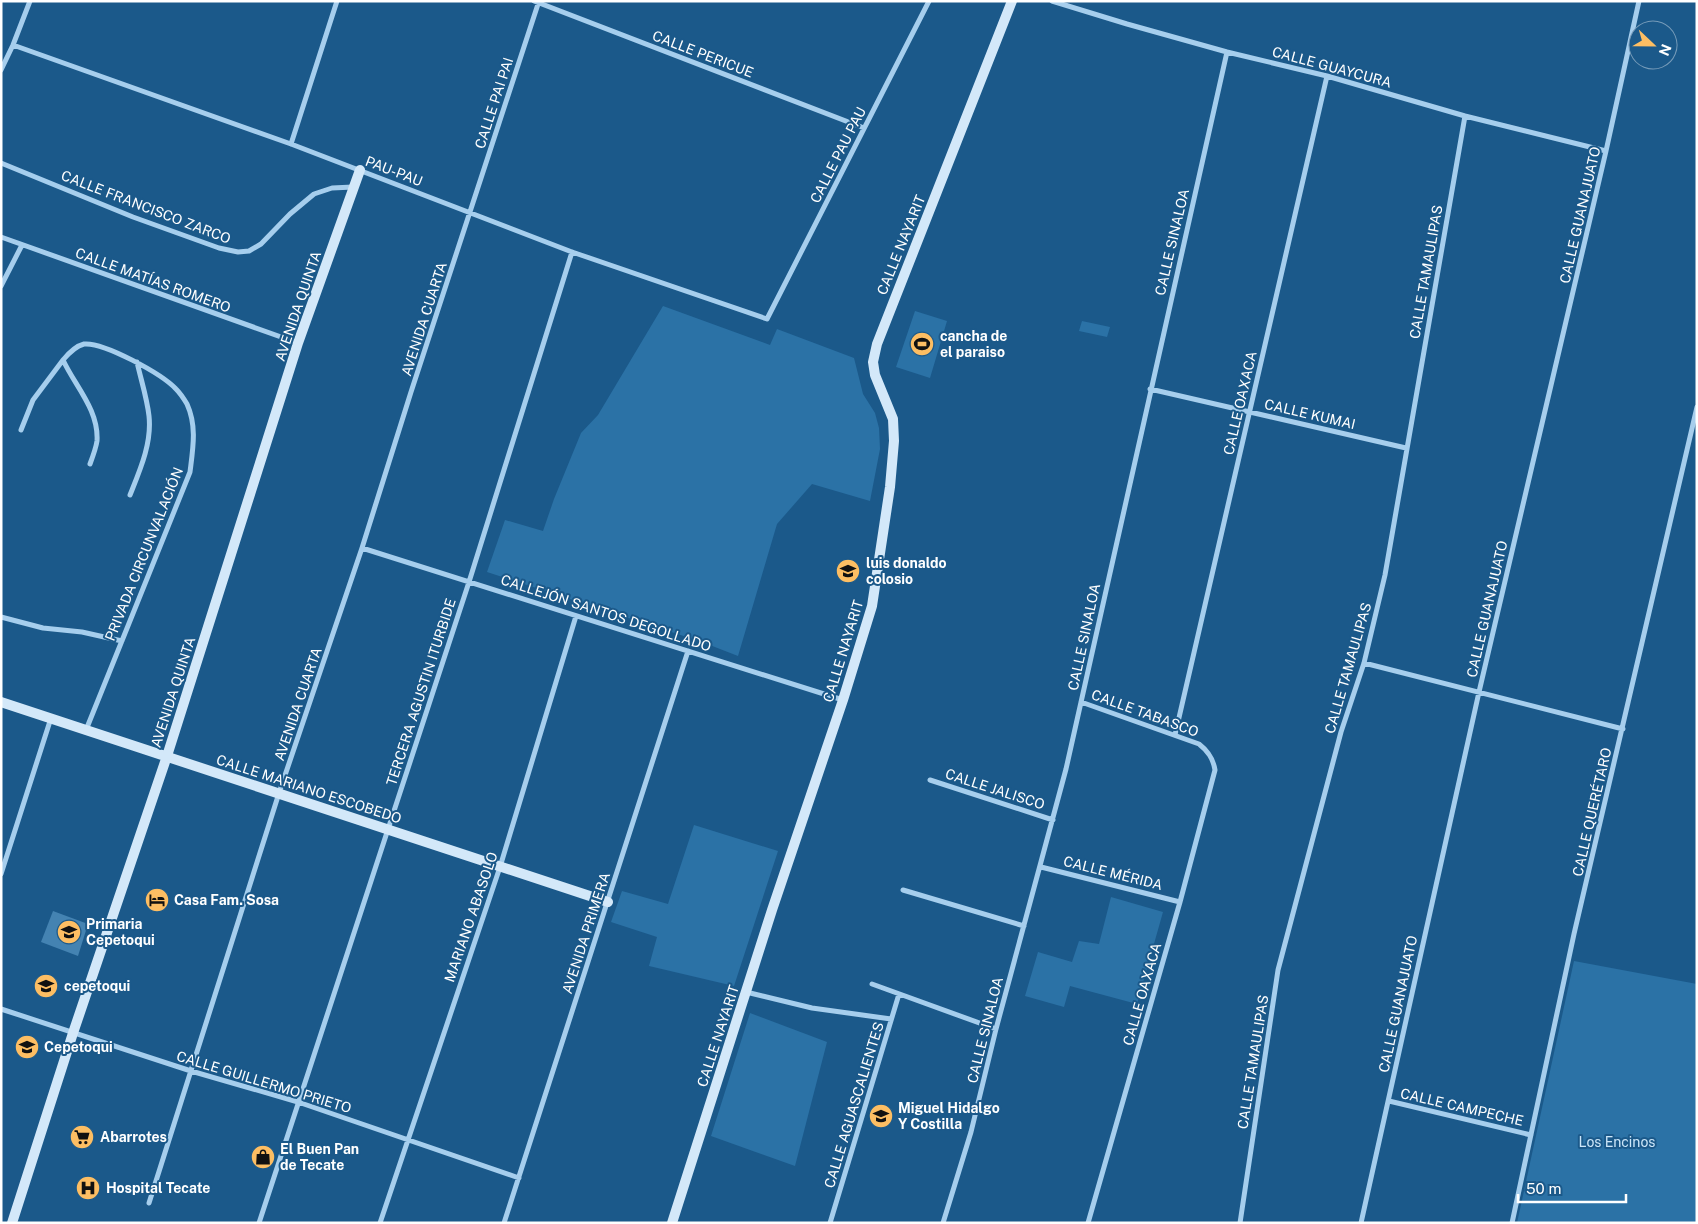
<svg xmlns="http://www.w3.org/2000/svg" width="1698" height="1224" font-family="'Public Sans',sans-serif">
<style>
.green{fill:#2b72a6}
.building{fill:#4483b2}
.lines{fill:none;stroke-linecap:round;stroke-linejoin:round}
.street{stroke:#a6ceed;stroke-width:5}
.secondary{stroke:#d3e8f9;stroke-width:10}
.labels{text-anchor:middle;stroke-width:4;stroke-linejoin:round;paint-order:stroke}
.street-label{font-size:14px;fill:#fff;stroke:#1b598a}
.poi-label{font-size:14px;font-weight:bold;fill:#fff;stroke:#1b598a;text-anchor:start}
.park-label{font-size:14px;fill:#cce6f9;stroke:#1b598a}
</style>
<rect width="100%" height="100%" fill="#1b598a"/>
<path class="green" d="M663,306L770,345L777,329L854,358L863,394L875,413L879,428L880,449L870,501L812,484L777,524L738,656L702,642L487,572L505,520L543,531L554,499L581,433L598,415Z
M915,311L947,321L930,378L896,367Z
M1082,321L1110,327L1107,337L1079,331Z
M694,825L778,851L734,986L649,966L657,937L611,922L622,891L668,904Z
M1111,897L1163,912L1137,1004L1070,986L1064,1007L1025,996L1038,952L1072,962L1079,941L1099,944Z
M1574,961L1697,984V1223H1517Z
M750,1013L827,1042L795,1166L711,1136Z"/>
<path class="building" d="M53,911L88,924L78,956L41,942Z"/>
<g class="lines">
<path class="street" d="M534,1L864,128
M1052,1L1127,24L1227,52L1327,76L1465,116L1606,151
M13,45L291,144L572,252L767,319L929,1
M1,70L13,45L30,1
M291,144L337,1
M1,163L133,217L219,248L238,252L249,251L261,244L290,214L314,194L332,188L353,187
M1,237L298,343
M1,286L22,245
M1150,389L1406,448
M21,430L33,400L63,360
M130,495C140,470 152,443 149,416C147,398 141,380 137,362
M362,548L843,700
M1,617L43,628L82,632L122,641
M1364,663L1623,729
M1081,702L1199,744C1208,751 1213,758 1215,770L1180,902L1088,1223
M86,730L190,472C193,448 197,426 187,404C184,399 180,393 176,389C162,374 104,342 84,344C76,346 68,354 63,360C75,386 99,410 97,441C96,448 93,456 90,464
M1175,735L1327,76
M930,780L1053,820
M1041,867L1180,902
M1,874L51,718
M903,890L1024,926
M872,984L996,1029
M746,992L812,1008L891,1019
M1,1009L191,1071L298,1102L519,1178
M1389,1101L1531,1135
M149,1203L279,793L362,548L411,392L539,1
M259,1223L469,582L572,252
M380,1223L500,867L576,616
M504,1223L688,651
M830,1223L899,994
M943,1223L971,1132L996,1029L1066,769L1227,52
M1240,1223L1278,970L1341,732L1364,663L1385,575L1465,116
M1361,1223L1479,692L1606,151L1639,1
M1512,1223L1574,934L1697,407"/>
<path class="secondary" d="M1,702L608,902
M12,1223L73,1033L167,756L298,343L360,170
M672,1223L772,910L843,700L872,606L890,487L894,441L893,419L875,375L873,362L877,344L1012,1"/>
</g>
<defs>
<g id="stadium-disc" transform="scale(1.25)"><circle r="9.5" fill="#fdbe63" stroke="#1b598a"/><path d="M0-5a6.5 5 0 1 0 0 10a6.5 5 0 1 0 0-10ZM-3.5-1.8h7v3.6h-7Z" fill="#111"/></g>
<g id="school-disc" transform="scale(1.25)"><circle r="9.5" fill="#fdbe63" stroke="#1b598a"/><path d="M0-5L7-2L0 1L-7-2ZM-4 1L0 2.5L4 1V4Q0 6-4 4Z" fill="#111"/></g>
<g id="hotel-disc" transform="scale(1.25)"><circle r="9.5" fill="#fdbe63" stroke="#1b598a"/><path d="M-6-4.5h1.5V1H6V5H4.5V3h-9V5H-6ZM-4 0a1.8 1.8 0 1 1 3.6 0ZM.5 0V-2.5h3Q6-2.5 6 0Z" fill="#111"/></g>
<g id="supermarket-disc" transform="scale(1.25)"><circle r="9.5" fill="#fdbe63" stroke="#1b598a"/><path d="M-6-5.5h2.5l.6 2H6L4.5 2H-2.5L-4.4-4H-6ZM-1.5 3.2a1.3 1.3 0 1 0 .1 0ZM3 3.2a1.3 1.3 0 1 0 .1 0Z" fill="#111"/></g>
<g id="shop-disc" transform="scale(1.25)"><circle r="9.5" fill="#fdbe63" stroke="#1b598a"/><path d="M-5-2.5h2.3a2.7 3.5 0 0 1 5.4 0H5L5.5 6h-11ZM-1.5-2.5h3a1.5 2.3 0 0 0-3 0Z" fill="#111"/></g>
<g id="hospital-disc" transform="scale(1.25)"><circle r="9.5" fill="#fdbe63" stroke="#1b598a"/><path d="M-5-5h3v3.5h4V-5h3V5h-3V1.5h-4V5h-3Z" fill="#111"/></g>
</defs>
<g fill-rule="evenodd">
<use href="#stadium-disc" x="922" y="344"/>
<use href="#school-disc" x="848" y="571"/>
<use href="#hotel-disc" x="157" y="900"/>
<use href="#school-disc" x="69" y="932"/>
<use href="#school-disc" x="46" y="986"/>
<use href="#school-disc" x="27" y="1047"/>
<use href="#school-disc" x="881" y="1116"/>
<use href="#supermarket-disc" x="82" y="1137"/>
<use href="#shop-disc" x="263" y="1157"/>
<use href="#hospital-disc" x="88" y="1188"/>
</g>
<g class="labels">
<g class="street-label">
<text transform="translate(703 54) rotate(21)" y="5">CALLE PERICUE</text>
<text transform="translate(1332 67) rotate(15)" y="5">CALLE GUAYCURA</text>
<text transform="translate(494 103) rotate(-72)" y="5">CALLE PAI PAI</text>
<text transform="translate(838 155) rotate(-63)" y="5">CALLE PAU PAU</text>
<text transform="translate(394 171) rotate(21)" y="5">PAU-PAU</text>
<text transform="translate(146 207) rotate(21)" y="5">CALLE FRANCISCO ZARCO</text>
<text transform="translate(1580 215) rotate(-77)" y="5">CALLE GUANAJUATO</text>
<text transform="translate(1172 242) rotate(-77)" y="5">CALLE SINALOA</text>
<text transform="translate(901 245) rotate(-68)" y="5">CALLE NAYARIT</text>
<text transform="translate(1426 272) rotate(-80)" y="5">CALLE TAMAULIPAS</text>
<text transform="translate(153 280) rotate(20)" y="5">CALLE MATÍAS ROMERO</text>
<text transform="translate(298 306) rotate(-71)" y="5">AVENIDA QUINTA</text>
<text transform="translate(424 319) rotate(-72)" y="5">AVENIDA CUARTA</text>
<text transform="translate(1240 403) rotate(-77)" y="5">CALLE OAXACA</text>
<text transform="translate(1310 414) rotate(13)" y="5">CALLE KUMAI</text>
<text transform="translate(144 554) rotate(-68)" y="5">PRIVADA CIRCUNVALACIÓN</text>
<text transform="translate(1487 609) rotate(-77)" y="5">CALLE GUANAJUATO</text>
<text transform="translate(606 613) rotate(18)" y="5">CALLEJÓN SANTOS DEGOLLADO</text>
<text transform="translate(1084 637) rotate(-78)" y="5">CALLE SINALOA</text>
<text transform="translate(843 651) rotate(-73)" y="5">CALLE NAYARIT</text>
<text transform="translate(1348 668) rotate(-74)" y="5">CALLE TAMAULIPAS</text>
<text transform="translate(173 692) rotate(-72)" y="5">AVENIDA QUINTA</text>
<text transform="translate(421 692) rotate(-72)" y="5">TERCERA AGUSTIN ITURBIDE</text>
<text transform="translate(298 704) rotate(-71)" y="5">AVENIDA CUARTA</text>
<text transform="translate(1145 713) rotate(20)" y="5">CALLE TABASCO</text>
<text transform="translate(309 789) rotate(18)" y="5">CALLE MARIANO ESCOBEDO</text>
<text transform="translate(995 789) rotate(18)" y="5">CALLE JALISCO</text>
<text transform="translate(1592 812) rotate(-77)" y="5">CALLE QUERÉTARO</text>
<text transform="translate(1113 873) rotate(14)" y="5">CALLE MÉRIDA</text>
<text transform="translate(471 917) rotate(-71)" y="5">MARIANO ABASOLO</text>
<text transform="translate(586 933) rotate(-72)" y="5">AVENIDA PRIMERA</text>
<text transform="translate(1142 994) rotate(-74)" y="5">CALLE OAXACA</text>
<text transform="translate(1398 1004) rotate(-78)" y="5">CALLE GUANAJUATO</text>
<text transform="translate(985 1030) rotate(-76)" y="5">CALLE SINALOA</text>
<text transform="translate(718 1036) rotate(-72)" y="5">CALLE NAYARIT</text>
<text transform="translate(1253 1062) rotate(-81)" y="5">CALLE TAMAULIPAS</text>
<text transform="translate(264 1082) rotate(17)" y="5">CALLE GUILLERMO PRIETO</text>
<text transform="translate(854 1105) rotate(-73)" y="5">CALLE AGUASCALIENTES</text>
<text transform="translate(1462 1107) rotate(13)" y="5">CALLE CAMPECHE</text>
</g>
<g class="poi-label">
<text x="940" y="341">cancha de<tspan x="940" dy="16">el paraiso</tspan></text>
<text x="866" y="568">luis donaldo<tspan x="866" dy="16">colosio</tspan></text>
<text x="174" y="905">Casa Fam. Sosa</text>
<text x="86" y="929">Primaria<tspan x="86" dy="16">Cepetoqui</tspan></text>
<text x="64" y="991">cepetoqui</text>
<text x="44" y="1052">Cepetoqui</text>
<text x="898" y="1113">Miguel Hidalgo<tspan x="898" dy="16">Y Costilla</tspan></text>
<text x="100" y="1142">Abarrotes</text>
<text x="280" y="1154">El Buen Pan<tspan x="280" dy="16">de Tecate</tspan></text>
<text x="106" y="1193">Hospital Tecate</text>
</g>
<g class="park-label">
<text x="1617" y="1147">Los Encinos</text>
</g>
</g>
<rect width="1698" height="1224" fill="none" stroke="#ffffff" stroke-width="5"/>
<g transform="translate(1653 45) rotate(112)"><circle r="24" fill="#1b598a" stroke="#769bb9"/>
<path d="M0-4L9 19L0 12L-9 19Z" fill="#fdbe63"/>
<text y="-8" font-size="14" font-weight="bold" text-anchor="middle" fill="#ffffff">N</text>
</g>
<path d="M1518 1194v8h108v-8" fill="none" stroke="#ffffff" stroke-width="2.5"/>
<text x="1526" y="1194" font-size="15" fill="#ffffff" stroke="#1b598a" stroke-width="4" paint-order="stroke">50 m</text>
</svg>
